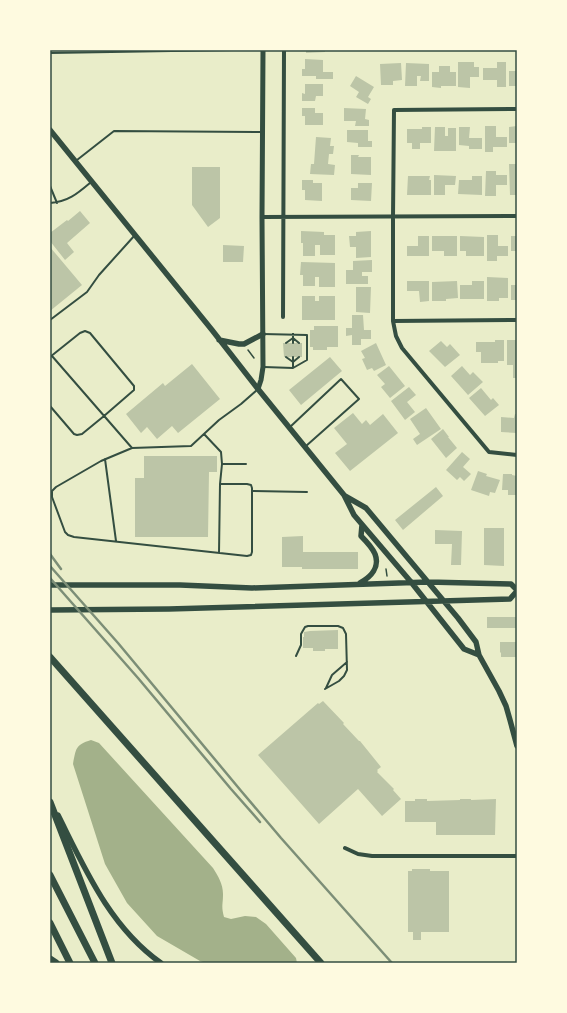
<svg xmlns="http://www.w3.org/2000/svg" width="567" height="1013" font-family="'Noto Serif',serif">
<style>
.water{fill:#a3b18a}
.building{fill:#bcc5a7}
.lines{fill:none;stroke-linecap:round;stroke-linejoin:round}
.path{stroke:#344e41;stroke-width:1.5}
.service{stroke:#344e41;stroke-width:2}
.minor{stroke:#344e41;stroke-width:4}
.tertiary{stroke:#344e41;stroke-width:5}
.secondary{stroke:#344e41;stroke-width:5.5}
.motorway{stroke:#344e41;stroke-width:7}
.rail{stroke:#7c8e77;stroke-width:2.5}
.neatline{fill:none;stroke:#344e41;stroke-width:1.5}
</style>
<rect width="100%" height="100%" fill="#e9edc9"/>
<path class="water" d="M91,740L99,743L213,868C218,876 223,884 223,894C223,905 221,906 224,917L231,919L245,916L256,917L266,924L296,958L297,963H206L200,961L157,936L127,903L105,864L73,764C76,749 75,745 91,740Z"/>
<path class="building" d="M306,50H325V52L306,53Z
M305,59L323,60V72H333V79H316V76H302V69H305Z
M458,62H474V67H479V77H470V88L458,87Z
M497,62H506V87H497V80H483V68H497Z
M401,63L402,80L393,81V85H381L380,64Z
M406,63L429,64V81H420L421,76H417V86H405Z
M439,66H450V72H456V86H441V88L432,87V72H439Z
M509,71H517V86H509Z
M356,76L374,87L368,97L371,99L368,104L356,97L359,92L350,86Z
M305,84H323V96H316L315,101H302V93L305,94Z
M302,108H315V113H323V125H305V116H302Z
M344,108L366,109L365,119L369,120V126H355L356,121H344Z
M485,126H496V137H507V147H493V152H485Z
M517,126V143H509V127Z
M422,127H431V143H420V149H412V143H407V129H422Z
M435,127H445V136H448V128H456V151H434Z
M459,127H470L469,138H482V149H469V146L459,145Z
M347,130H368V141H372V147H358V143L347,142Z
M316,137L331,138L330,146H334L333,154H329L328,164L335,165L334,175L310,174L311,164H314Z
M351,155H359L358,157H371V175L351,174Z
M509,164H517V195H510Z
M192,167H220V218L208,227L192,205Z
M486,171H496V175H507V185H496V196H485Z
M434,175L456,176L455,185H445V195H434Z
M408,176H430L429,180H431V195H407Z
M472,176H482V195L458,194L459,180H472Z
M302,180H313V183H322V201L305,200V190H302Z
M358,183H372L371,201L351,200V188H358Z
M80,211L90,223L67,243L74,252L65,260L50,241V233L67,220L68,221Z
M301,231L324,232V235H335V255H320V245H315V256H303V243H301Z
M371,231V257L356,258V247H350L349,236H356V232Z
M487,235H498V246H508V256H497V261H487Z
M418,236H429V256H407V246H418Z
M432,236H457V256H444V251H432Z
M460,236L484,237V256H466V251H460Z
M511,236H517V251H511Z
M223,245L244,246L243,262H223Z
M50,247L82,285L50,311Z
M372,260V272H362V276H368V284H346V270H353V261Z
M301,262L335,263V287H319V277H315V286H303V275H300Z
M487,277L508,278V298H499V301H487Z
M407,281H429V301L420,302L419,291H407Z
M457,281L458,298L446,299V301H432V282Z
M472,281H484V299H460V285H472Z
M511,285H517V300H511Z
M356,287H371L370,313L356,312Z
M302,296H315V301H319V296H335V320H302Z
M352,315H363L364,330H371V339H361V345H352V335L346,336V328H352Z
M314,326H338V347H327V350H313V347H310V330H314Z
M495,340H504V361H498V363H481V352H476V342H495Z
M507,340H517V378H513V365H507Z
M441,341L447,347L450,344L460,355L445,367L429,351Z
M283,343H302V357H284Z
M376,343L386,365L374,371L372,368L367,370L362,359L365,358L361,351Z
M330,357L342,371L301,405L289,390Z
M192,364L220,399L178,433L172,426L157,439L147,427L141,433L126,414L163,383L165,386Z
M389,366L405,386L390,398L381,387L385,384L377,375Z
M462,366L470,375L473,372L483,382L468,395L451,376Z
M409,387L416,395L407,402L415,412L405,420L391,401Z
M481,388L491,400L493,398L499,405L485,416L469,398Z
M426,408L441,429L417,445L413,439L420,434L410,419Z
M353,413L362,424L366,420L370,425L383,414L398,433L350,471L335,453L347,444L334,428Z
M515,414H517V433L501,432V417L514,418Z
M443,429L449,437H448L457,448L446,458L431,439Z
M462,452L470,459L463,467L471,474L464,481L460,477L457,480L446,470Z
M144,456H217V472H209L208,537H135V478H144Z
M478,471L487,474L486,476L500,480L495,493L490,492L489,496L471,490Z
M503,474H512V475L517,476V495H508V490H502Z
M436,487L443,496L403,530L395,520Z
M484,528H504V566L484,565Z
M435,530L462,531L461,565H451L452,544H435Z
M303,536V552H358V569H302V567H282V537Z
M487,617H517V628H487Z
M338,630V649H325V651H313V648H303V637H304V632L310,631Z
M500,642H517V657H501V653L500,652Z
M323,701L344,723L343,724L359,741H360L381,767L377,770L378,771L377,772L394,789L393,790L401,799L382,816L358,789L319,824L258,755L318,703L319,704Z
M415,799H427V801L460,800V799H471V800L496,799L495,835H436V822H405V801H415Z
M412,869H430V871H449V932H421V940H413V932H408V871H412Z"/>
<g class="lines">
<path class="path" d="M248,350L254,358
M386,569L387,576"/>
<path class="service" d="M50,53L233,50
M77,160L114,131L262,132
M50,186L57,203
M50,203C68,202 78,193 91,182
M50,320L87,292L99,275L135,235
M263,334L307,335V360L293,368L264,367
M293,334V338L299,343
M293,338V343
M286,343L293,338
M52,356L132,448
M50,357L80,333L85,331L90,333L134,386V390L104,416L82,434L77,435L74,434L50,406
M286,357L293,362
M293,357V362
M293,368V362L299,357
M257,390L241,404L219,420L191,446L132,448L101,461L56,487L52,491V497L65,532L68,535L74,537L247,556L251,555L252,552V491L307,492
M290,427L341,379L359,399L306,446
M204,434L221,452L222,464H246
M105,459L116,541
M220,484L222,464
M219,553L220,484H247L251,485L252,488V491
M296,656L301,645V634L305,627L308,626H338L343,628L346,634L347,670L344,676L339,681L325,689
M326,688L332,675L347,662"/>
<path class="minor" d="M517,109L394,110L393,217V321L396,336L402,348L489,452L517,455
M262,217L517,216
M283,317L284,50
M393,321L517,320
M345,848L358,854L372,856H517"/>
<path class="tertiary" d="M258,389L261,380L263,367L262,217L263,50"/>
<path class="secondary" d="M50,130L212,330L258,389L344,495L354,515L411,582L464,649L479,655
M219,340L239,344H244L263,334
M345,496L366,508L458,618L476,642L479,655L499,691L506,706L510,720L517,746
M360,583C371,577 380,567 375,554C372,547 366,541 361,536L362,525
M50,585H180L252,588L428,582L511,584L517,590
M50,610L169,609L510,599L517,591
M58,815C85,869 110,927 161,963"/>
<path class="motorway" d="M50,657L321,963
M50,802L112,963
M50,875L95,963
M50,923L70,963
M50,959L56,963"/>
<path class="rail" d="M50,554L61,569
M50,566L118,643L242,792L281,838L392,963
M50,578L138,678L231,789L260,822"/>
</g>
<rect width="567" height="1013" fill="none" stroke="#fefae0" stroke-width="102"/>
<rect x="51" y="51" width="465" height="911" class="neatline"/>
</svg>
